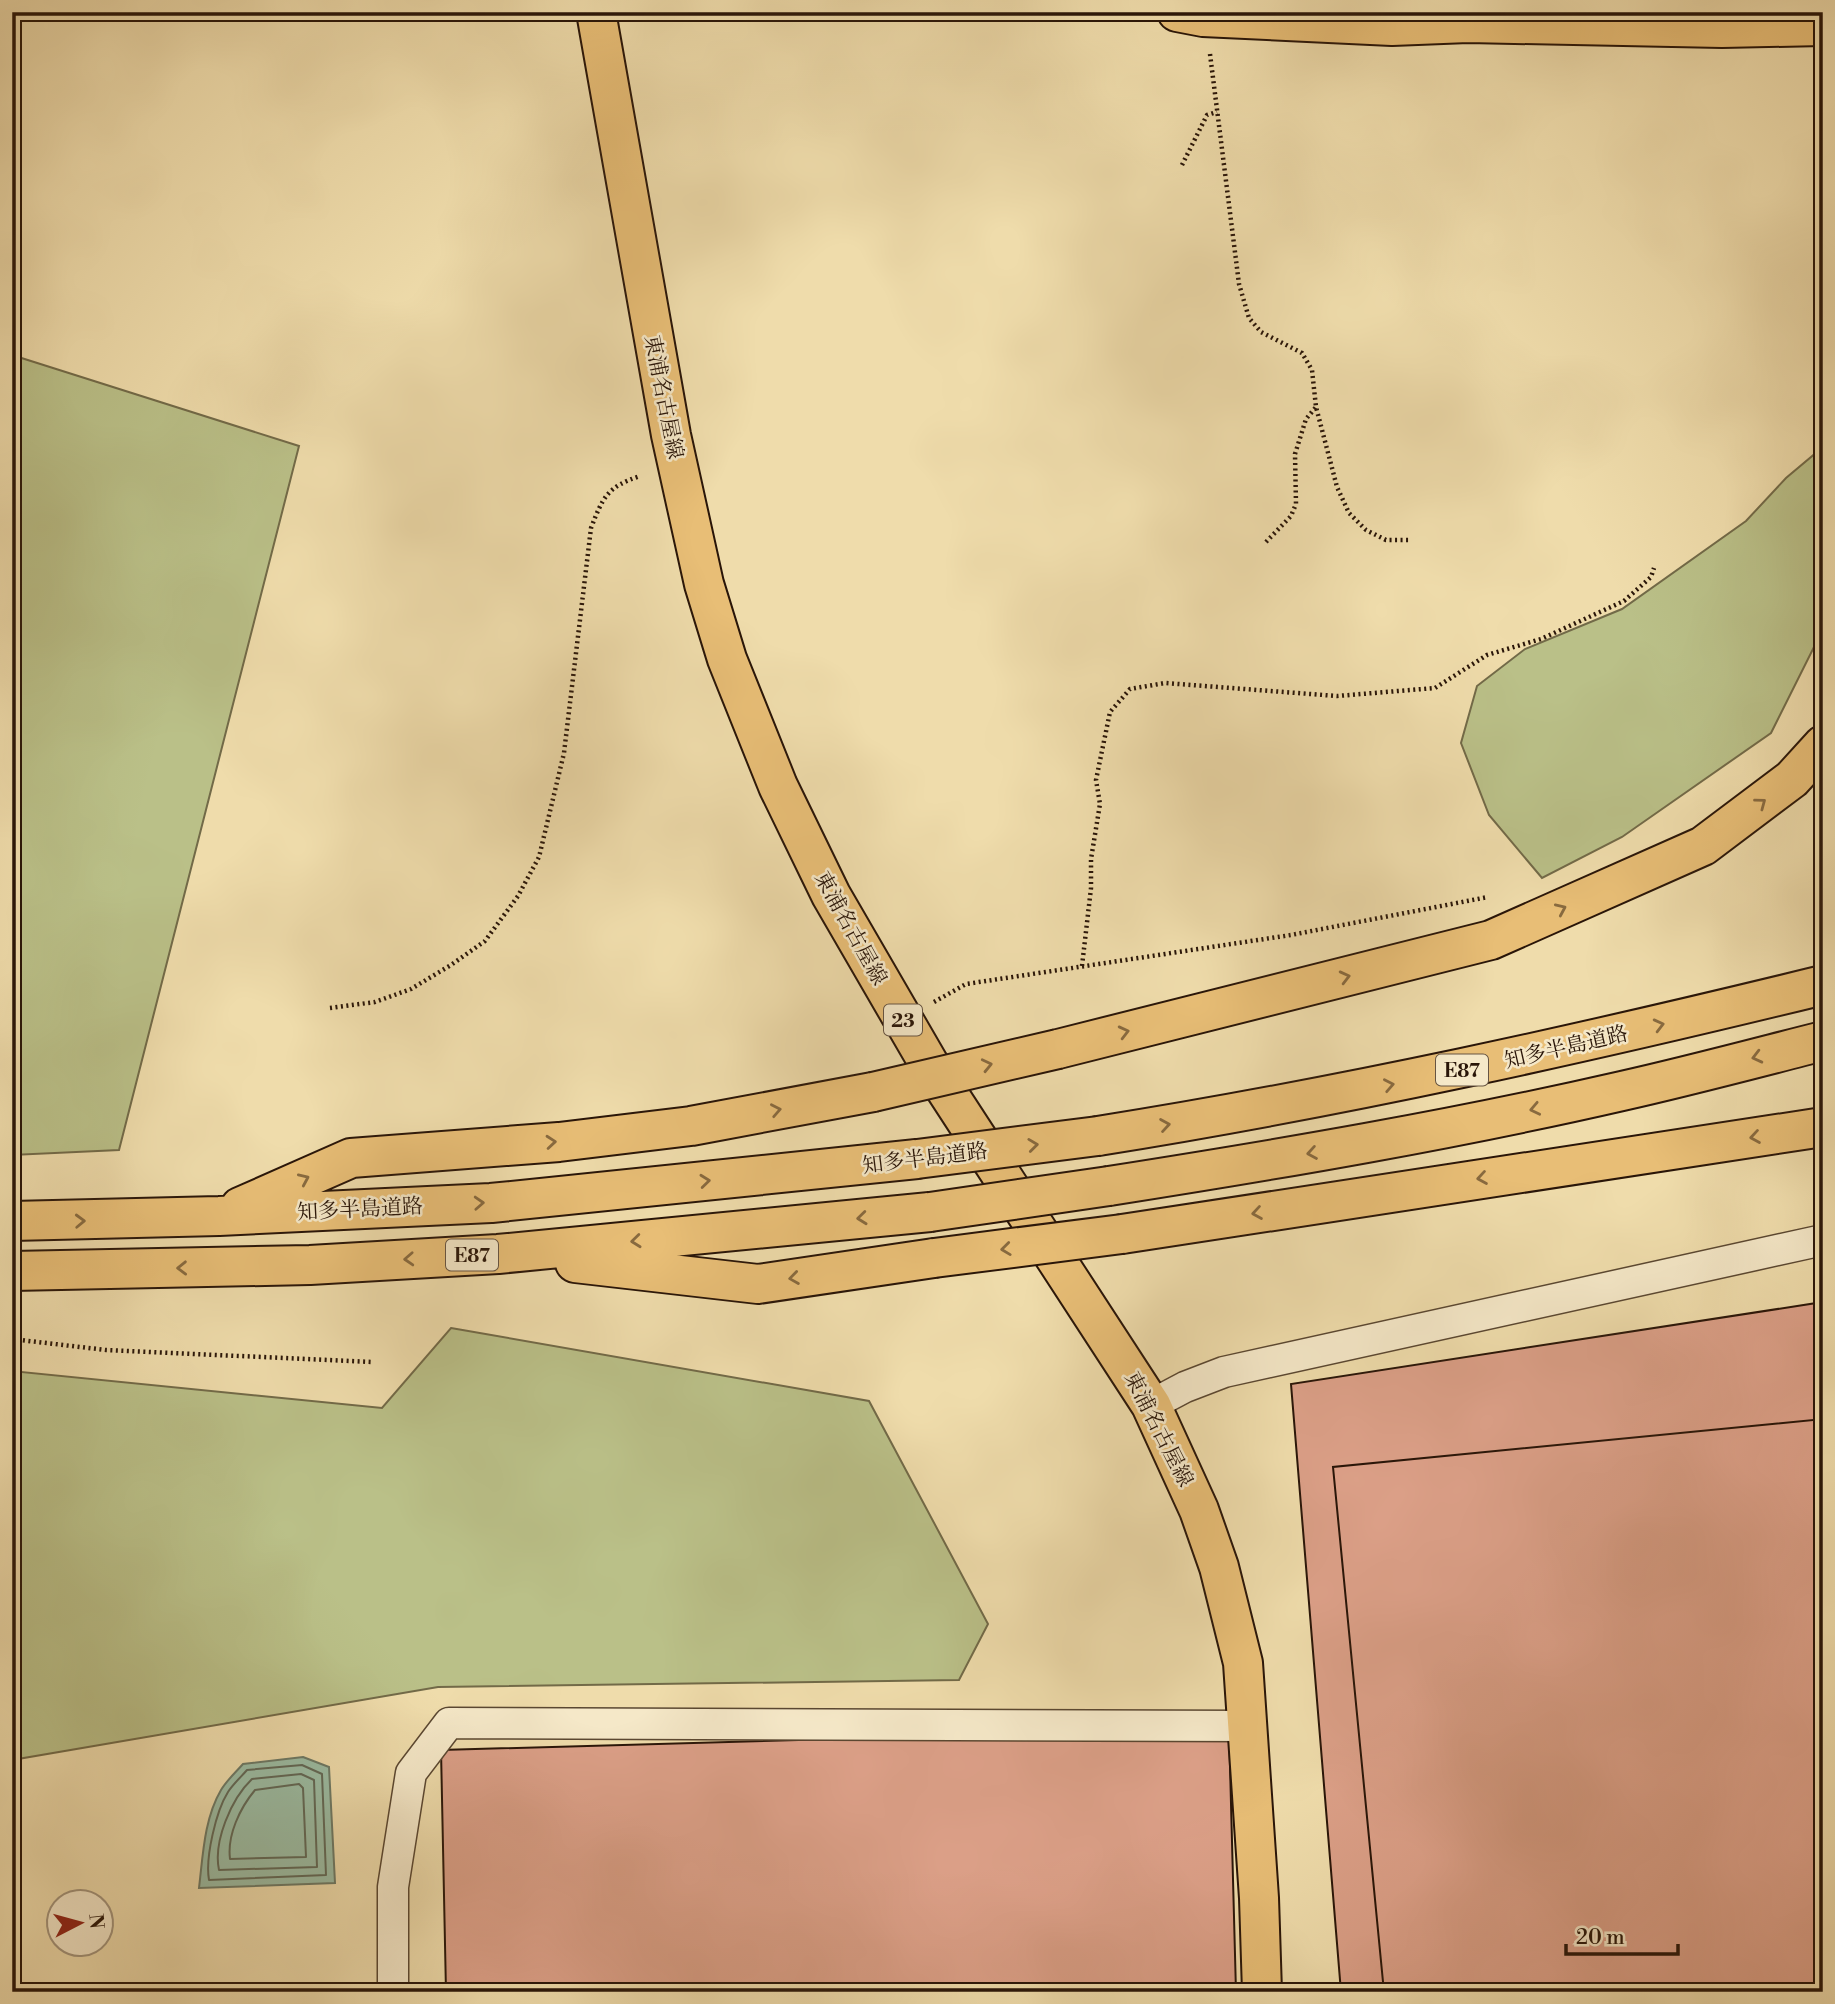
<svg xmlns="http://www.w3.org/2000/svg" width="1835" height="2004" font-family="'Libre Bodoni','Noto Serif JP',serif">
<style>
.green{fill:#bac088;stroke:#726a48;stroke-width:2}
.water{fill:#9bbca3;stroke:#6d7965;stroke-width:2}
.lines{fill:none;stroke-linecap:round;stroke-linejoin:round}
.shore{stroke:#626856;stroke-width:2}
.building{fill:#db9f87;stroke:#291508;stroke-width:2}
.street-casing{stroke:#5a4731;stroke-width:33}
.primary-casing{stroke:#291508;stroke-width:42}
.highway-casing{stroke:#291508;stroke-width:42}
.path{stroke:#291508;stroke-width:4.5;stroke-dasharray:2 3.5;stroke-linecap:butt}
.street{stroke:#f5e8c8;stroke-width:30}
.primary{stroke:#e8be76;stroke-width:38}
.highway{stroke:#e8be76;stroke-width:38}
.highway-bridge-casing{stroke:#291508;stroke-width:42;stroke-linecap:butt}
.highway-bridge{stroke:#e8be76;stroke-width:38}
.oneway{stroke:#886a3f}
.labels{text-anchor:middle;stroke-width:5;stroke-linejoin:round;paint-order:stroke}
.shield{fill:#f5e8c8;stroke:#665442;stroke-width:2}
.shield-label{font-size:19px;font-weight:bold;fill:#291508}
.street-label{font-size:21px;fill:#291508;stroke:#f5e8c8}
</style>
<rect width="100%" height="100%" fill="#efdcab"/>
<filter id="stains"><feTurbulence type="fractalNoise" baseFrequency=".00286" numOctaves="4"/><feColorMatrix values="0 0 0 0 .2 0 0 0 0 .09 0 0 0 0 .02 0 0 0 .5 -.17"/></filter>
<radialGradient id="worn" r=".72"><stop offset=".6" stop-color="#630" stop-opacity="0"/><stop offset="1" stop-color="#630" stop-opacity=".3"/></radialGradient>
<path class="green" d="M12,355L299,446L119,1150L12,1155Z
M1823,447V629L1771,733L1622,837L1542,878L1489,815L1461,743L1477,686L1525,649L1622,609L1746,521L1786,478Z
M451,1328L869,1401L988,1624L959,1680L438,1687L12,1760V1371L382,1408Z"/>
<path class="water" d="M303,1757L329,1767L335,1883L199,1888C203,1855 204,1819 221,1790C227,1780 236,1772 243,1764Z"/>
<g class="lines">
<path class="shore" d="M302,1765L322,1774L326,1875L209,1880C205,1858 216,1811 228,1792C233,1784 241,1777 247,1770Z
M301,1774L314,1780L317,1867L219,1870C213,1842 231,1799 252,1779Z
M299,1784L303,1788L306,1857L230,1859C227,1835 240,1808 255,1790Z"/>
</g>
<path class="building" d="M1823,1302V1992H1341L1291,1384Z
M1823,1419V1992H1384L1333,1467Z
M1229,1728L1236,1992H446L441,1750Z"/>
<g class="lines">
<g class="street-casing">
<path id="street" d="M1151,1405L1185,1387L1224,1372L1823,1240
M393,1992V1887L411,1773L449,1723L1247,1726"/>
</g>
<g class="primary-casing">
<path id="primary" d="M596,12L671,435L704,584L727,659L778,786L831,895L929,1064L1151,1405L1199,1510L1219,1567L1243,1663L1259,1898L1262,1992
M1177,12L1203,17L1392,26L1468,23L1722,28L1823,26"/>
</g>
<g class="highway-casing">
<path id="highway" d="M1058,1049L1491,940L1703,846L1792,779L1823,745
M1098,1136C1343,1097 1582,1044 1823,985
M1109,1186C1281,1159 1452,1130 1622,1091C1689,1076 1756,1058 1823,1041
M240,1207L351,1158L559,1142L691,1126L873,1092
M12,1221L219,1216L491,1203L917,1159
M1122,1234L1823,1127
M575,1263L758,1284L934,1258
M12,1271L310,1265L498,1254L930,1212"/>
</g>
<path class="path" d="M1210,54L1239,284L1249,318L1261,332L1302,353L1312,370L1316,407L1337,487L1349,513L1366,530L1386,540H1409
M1182,165L1207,115L1217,112
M1266,542L1291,516L1296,504L1295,454L1306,419L1316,407
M1082,966L1091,888V859L1100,804L1096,780L1110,712L1130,689L1165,683L1337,696L1435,688L1487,655L1541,639L1624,601L1651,577L1654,568
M934,1002L966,984L1291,935L1488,897
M330,1008L375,1002L411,989L451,965L485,941L518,896L539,857L564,753L591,528C603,497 607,487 640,476
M12,1339L106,1350L373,1362"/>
<use href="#street" class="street"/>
<use href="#primary" class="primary"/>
<use href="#highway" class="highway"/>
<g class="highway-bridge-casing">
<path id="highway-bridge" d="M873,1092L1058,1049
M917,1159L1098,1136
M930,1212L1109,1186
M934,1258L1122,1234"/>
</g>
<use href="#highway-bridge" class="highway-bridge"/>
</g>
<defs><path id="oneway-chevron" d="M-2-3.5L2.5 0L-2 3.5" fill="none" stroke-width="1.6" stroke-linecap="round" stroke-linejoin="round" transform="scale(1.75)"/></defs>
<g class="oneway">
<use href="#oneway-chevron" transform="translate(1761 803) rotate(-37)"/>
<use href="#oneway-chevron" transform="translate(1561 909) rotate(-24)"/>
<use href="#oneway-chevron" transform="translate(1345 977) rotate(-14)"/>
<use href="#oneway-chevron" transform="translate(1659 1025) rotate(-14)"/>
<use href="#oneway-chevron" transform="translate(1124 1032) rotate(-14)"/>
<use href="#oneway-chevron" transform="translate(1757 1057) rotate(166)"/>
<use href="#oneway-chevron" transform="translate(987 1065) rotate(-13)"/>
<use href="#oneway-chevron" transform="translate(1389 1085) rotate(-11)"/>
<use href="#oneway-chevron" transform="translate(1535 1109) rotate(168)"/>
<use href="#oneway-chevron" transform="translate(776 1110) rotate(-11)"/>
<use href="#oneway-chevron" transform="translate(1165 1125) rotate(-9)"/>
<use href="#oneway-chevron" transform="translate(1755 1137) rotate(171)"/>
<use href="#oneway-chevron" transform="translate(551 1142) rotate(-5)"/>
<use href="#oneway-chevron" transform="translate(1033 1145) rotate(-7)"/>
<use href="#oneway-chevron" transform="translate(1312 1153) rotate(170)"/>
<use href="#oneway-chevron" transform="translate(1482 1178) rotate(171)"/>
<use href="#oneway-chevron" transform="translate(304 1179) rotate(-24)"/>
<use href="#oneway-chevron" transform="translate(705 1181) rotate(-6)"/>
<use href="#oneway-chevron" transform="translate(479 1203) rotate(-3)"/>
<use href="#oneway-chevron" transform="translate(1257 1213) rotate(171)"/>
<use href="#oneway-chevron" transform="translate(862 1218) rotate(174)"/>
<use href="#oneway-chevron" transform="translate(80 1221) rotate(-2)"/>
<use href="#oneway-chevron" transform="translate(636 1241) rotate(174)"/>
<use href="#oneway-chevron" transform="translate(1006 1249) rotate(173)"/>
<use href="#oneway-chevron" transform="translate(409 1259) rotate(177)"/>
<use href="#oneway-chevron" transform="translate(182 1268) rotate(179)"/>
<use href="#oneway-chevron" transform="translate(794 1278) rotate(172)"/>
</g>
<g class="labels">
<g class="shield">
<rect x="884" y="1004.5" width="38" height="31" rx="5"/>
<rect x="1436" y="1054.5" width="52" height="31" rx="5"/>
<rect x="446" y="1239.5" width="52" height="31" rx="5"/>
</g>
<g class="shield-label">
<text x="903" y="1027">23</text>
<text x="1462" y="1077">E87</text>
<text x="472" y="1262">E87</text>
</g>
<g class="street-label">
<text transform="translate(664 397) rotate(79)" y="7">東浦名古屋線</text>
<text transform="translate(851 928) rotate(61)" y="7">東浦名古屋線</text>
<text transform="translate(1566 1047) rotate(-13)" y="7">知多半島道路</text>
<text transform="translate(925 1158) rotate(-7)" y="7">知多半島道路</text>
<text transform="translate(360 1209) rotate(-3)" y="7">知多半島道路</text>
<text transform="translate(1159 1429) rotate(63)" y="7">東浦名古屋線</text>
</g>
</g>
<rect width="1835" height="2004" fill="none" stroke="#efdcab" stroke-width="42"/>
<rect x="14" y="14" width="1807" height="1976" fill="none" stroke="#291508" stroke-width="3.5"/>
<rect x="21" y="21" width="1793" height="1962" fill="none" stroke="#291508" stroke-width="2"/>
<g transform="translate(80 1923) rotate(84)"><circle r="33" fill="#f5e8c8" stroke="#a3947b" stroke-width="2"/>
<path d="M0-5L12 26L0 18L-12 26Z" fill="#8f2418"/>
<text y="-10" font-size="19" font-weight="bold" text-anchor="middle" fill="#291508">N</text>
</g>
<path d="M1566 1944v10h112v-10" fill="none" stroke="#291508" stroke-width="3.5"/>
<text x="1576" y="1944" font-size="21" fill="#291508" stroke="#f5e8c8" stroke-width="5" paint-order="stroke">20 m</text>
<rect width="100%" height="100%" filter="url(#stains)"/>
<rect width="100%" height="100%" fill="url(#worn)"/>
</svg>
